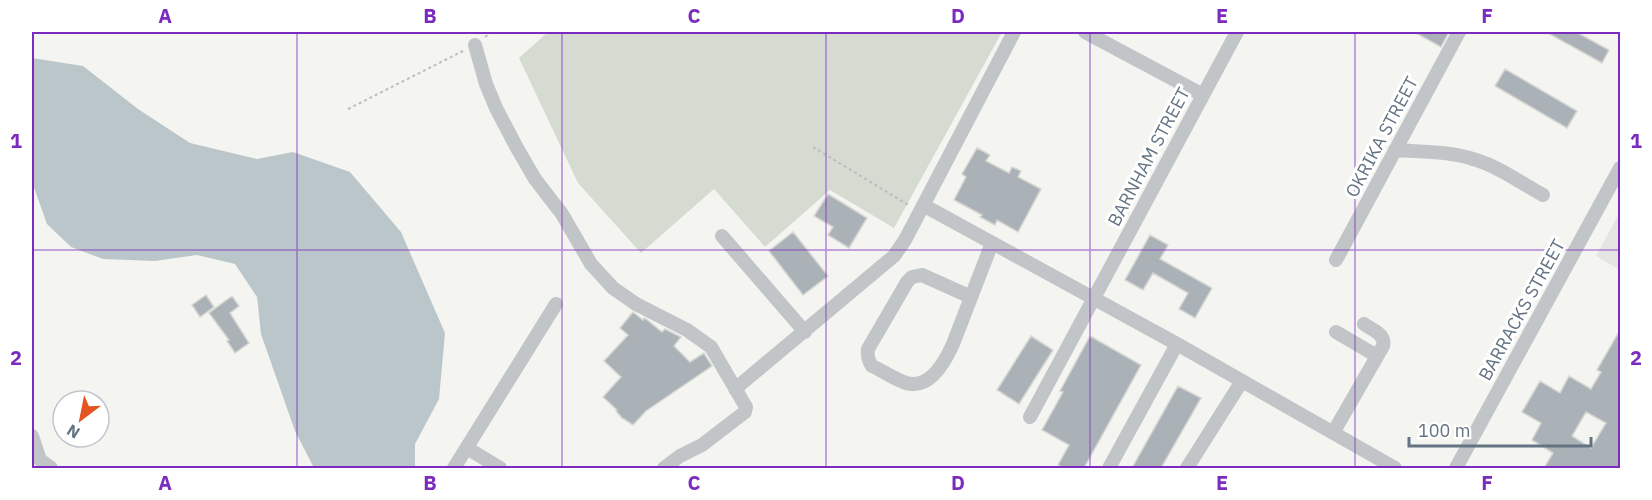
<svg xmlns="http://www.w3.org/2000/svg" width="1652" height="500" font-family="'IBM Plex Sans',sans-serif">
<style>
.built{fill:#e5e6e4}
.green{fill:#d5dbd1}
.water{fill:#bbc6cb}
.building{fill:#aab1b7;stroke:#d6d6d3;stroke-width:1.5;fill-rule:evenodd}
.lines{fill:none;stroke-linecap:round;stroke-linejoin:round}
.path{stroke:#bbbdbf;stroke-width:2;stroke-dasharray:3 3;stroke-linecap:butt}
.minor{stroke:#c1c5c8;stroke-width:14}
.grid{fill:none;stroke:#7b2cbf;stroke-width:1.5;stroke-opacity:0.55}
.labels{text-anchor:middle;stroke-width:6;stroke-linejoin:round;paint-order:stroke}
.street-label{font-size:18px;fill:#637382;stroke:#fff}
.neatline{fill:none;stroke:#7b2cbf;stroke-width:2}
.grid-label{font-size:20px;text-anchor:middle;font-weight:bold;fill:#7b2cbf}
</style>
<rect width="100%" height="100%" fill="#f4f5f0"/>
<path class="built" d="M1620,212V270L1596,256Z"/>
<path class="green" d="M548,32H1002L894,228L830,190L765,247L714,189L641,253L578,183L519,58Z"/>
<path class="water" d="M32,58L83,66L138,109L190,143L257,159L293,152L350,172L401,232L445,333L439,399L415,444V468H314L295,431L261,334L257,297L235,264L197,255L155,261L103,259L71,247L47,224L32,182Z"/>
<path class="building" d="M1414,32H1449L1441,47Z
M1546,32H1576L1609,50L1602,63Z
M1505,69L1577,111L1567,128L1495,86Z
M977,148L990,155L986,161L1009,173L1012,167L1021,171L1018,177L1041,189L1018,232L997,220L995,225L980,217L982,215L954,200L966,177L962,174Z
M828,194L867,218L849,248L828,235L833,227L814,216Z
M793,232L828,276L803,295L769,251Z
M1150,235L1168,245L1160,259L1212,288L1195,318L1179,309L1188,293L1153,273L1143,290L1125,280Z
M206,295L214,307L200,317L192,305Z
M232,296L239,306L230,313L249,343L235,353L227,341L229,340L209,313Z
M633,312L643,320L644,318L646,319L662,332L665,329L681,337L674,346L690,362L704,353L712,366L646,411L633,425L622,418L616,411L617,410L603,397L621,377L604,361L628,335L620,328Z
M1620,330V468H1544L1553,453L1532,440L1541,423L1522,412L1540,381L1560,393L1569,376L1591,389L1601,372L1597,370ZM1586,412L1606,423L1591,448L1572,436Z
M1031,336L1053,350L1019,404L997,390Z
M1090,336L1141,365L1084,468H1063L1058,465L1069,445L1042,430L1063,392L1060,391Z
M1178,386L1201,398L1161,468H1132Z"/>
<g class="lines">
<path class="path" d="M485,37L492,32
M348,109L463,51
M813,147L910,206"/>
<path class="minor" d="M1085,32L1203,95
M475,45L486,84L496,108L517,148L535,179L562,214L591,264L613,288L636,304L687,330L711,347L746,407L745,412L702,445L680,456L664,468
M1395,150C1421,152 1448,151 1473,159C1498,166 1521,183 1543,195
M923,205L1177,344L1395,468
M722,236L805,332
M1336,260L1459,32
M971,297L922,275L912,277L907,282L868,349C867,356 868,360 872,366C883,371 894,379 906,383C930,390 945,362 953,344L992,243
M1336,332L1377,356
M735,389L894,256L905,240L1014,32
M1030,417L1237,32
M1333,433L1383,346C1386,334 1372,330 1364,324
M32,436L40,460L51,468
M467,448L500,468
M454,468L556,304
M1109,468L1177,344
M1187,468L1242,381
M1456,468L1620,168"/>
</g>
<path class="grid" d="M297,32V468M562,32V468M826,32V468M1090,32V468M1355,32V468M32,250H1620"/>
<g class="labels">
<g class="street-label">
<text transform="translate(1382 137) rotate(-62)" y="6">OKRIKA STREET</text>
<text transform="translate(1149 157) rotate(-62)" y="6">BARNHAM STREET</text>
<text transform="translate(1522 310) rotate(-61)" y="6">BARRACKS STREET</text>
</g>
</g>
<rect width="1652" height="500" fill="none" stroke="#ffffff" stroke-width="66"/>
<g transform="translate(81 419) rotate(212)"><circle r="28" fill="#ffffff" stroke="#c1c7cd" stroke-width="1.5"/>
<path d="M0-4.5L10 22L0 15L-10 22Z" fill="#e45421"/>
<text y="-9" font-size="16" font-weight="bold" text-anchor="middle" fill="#637382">N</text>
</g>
<path d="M1409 437v9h182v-9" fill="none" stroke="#637382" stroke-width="3"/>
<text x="1418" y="437" font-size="18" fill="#637382" stroke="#ffffff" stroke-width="4.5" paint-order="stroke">100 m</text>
<rect x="33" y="33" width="1586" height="434" class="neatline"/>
<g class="grid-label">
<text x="165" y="23">A</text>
<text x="430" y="23">B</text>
<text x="694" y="23">C</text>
<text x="958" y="23">D</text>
<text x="1222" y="23">E</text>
<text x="1487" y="23">F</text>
<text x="16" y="148">1</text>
<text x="1636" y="148">1</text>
<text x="16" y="365">2</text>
<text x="1636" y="365">2</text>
<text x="165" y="490">A</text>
<text x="430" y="490">B</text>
<text x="694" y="490">C</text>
<text x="958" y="490">D</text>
<text x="1222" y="490">E</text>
<text x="1487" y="490">F</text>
</g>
</svg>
